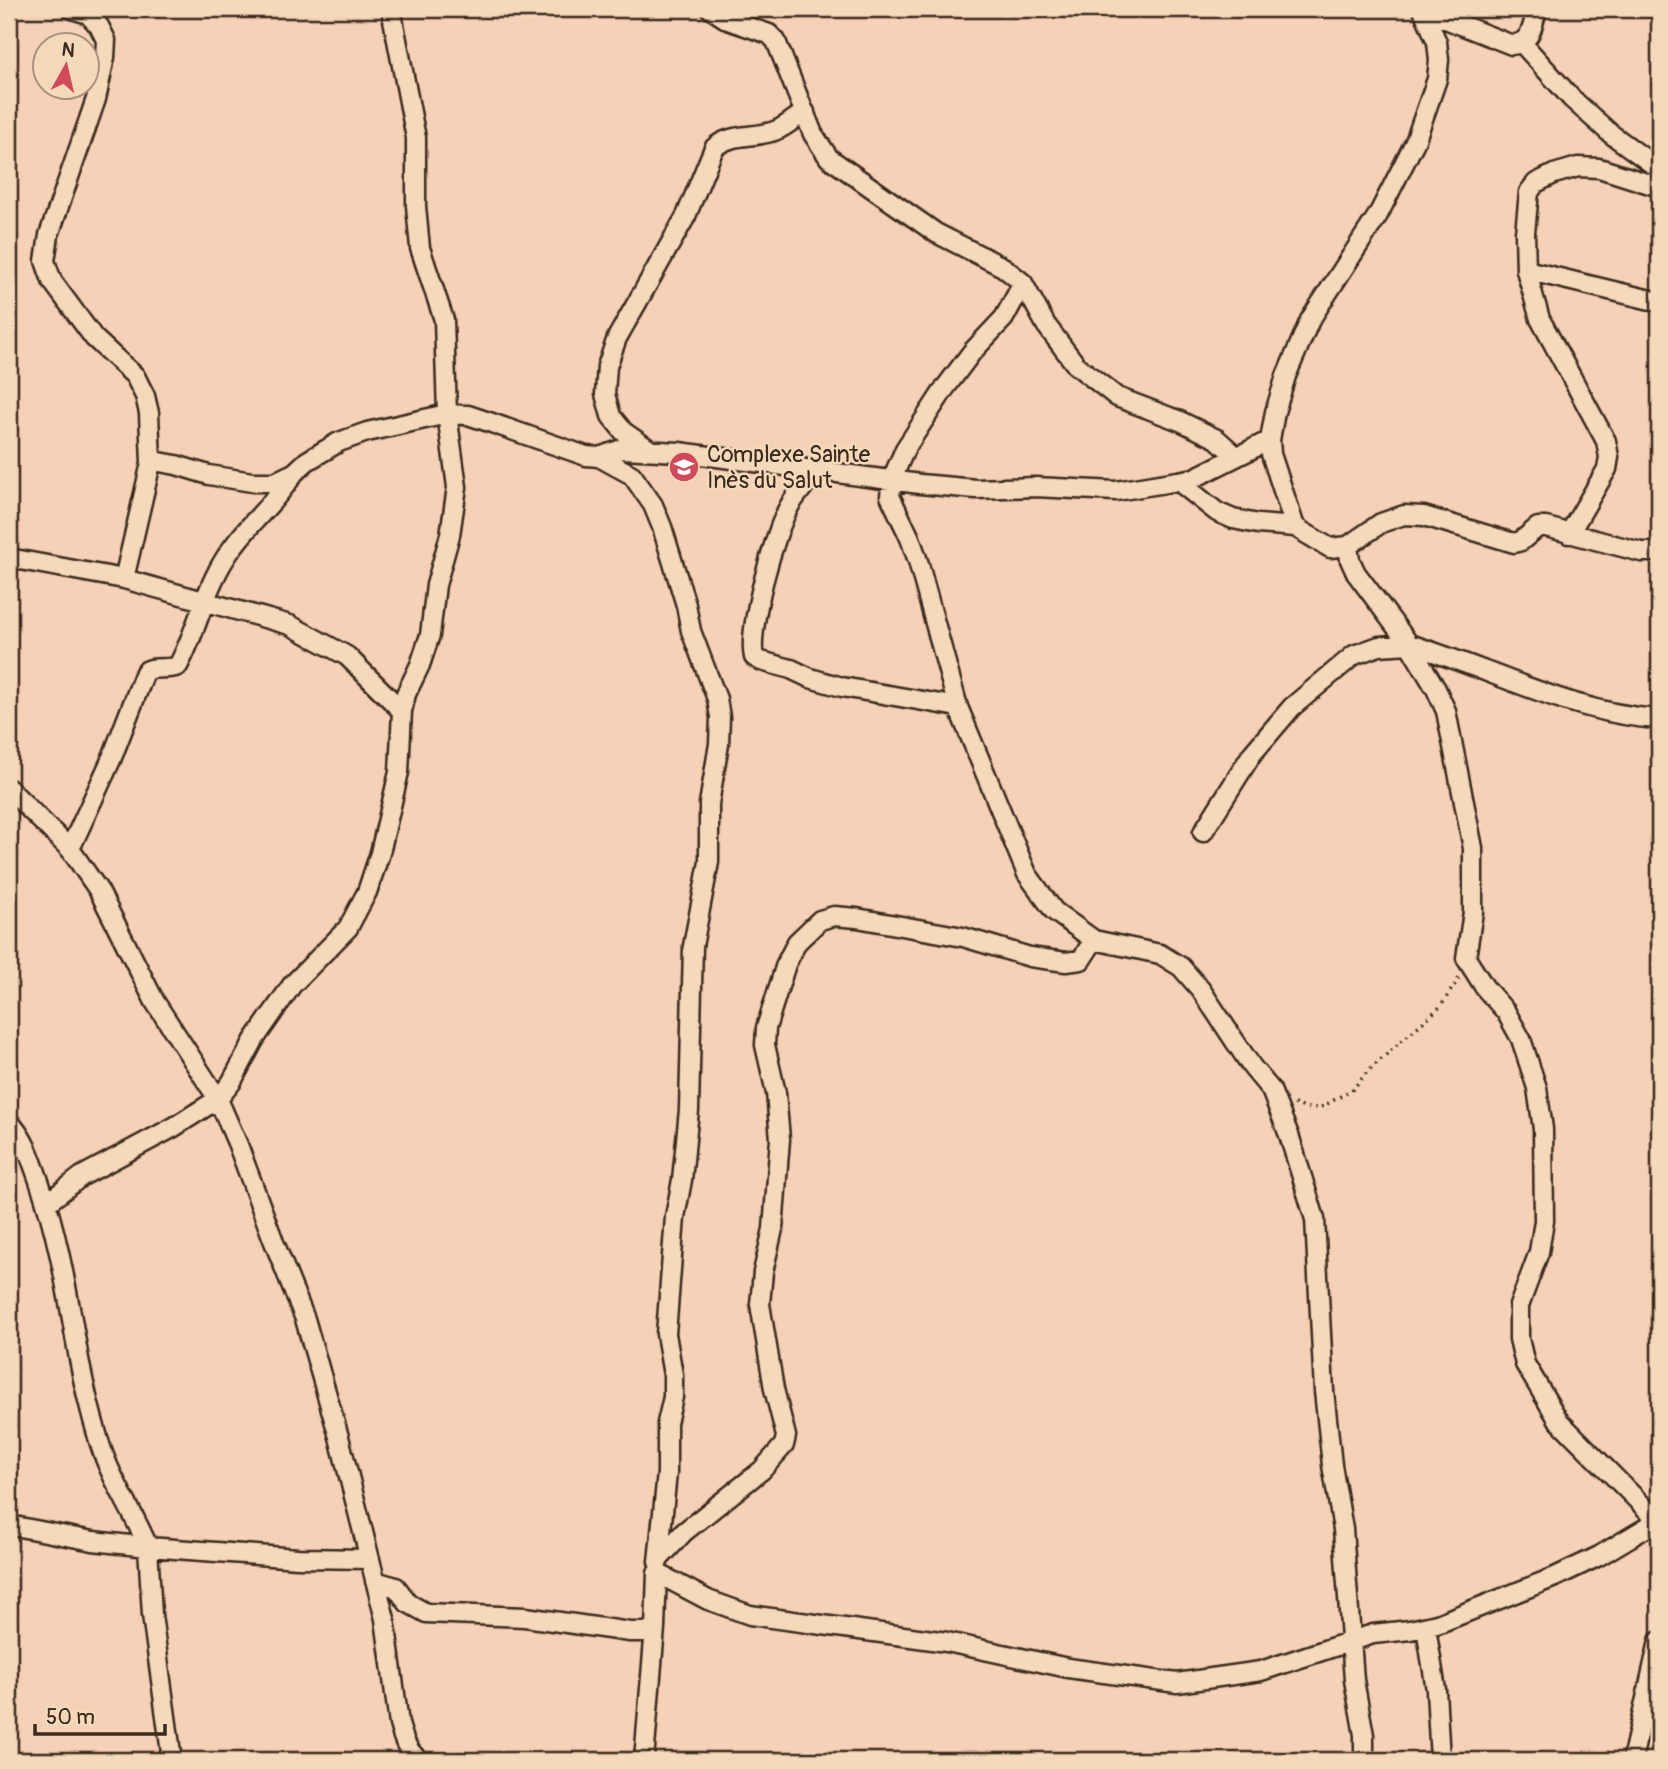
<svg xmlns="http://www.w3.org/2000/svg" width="1668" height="1769" font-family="Pangolin,sans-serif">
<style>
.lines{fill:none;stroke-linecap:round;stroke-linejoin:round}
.minor-casing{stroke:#3b2a1e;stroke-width:23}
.path{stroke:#3b2a1e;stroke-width:3.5;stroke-dasharray:2 5;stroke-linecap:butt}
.minor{stroke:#f4d9bb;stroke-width:18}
.labels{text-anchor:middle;stroke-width:5;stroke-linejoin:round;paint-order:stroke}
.poi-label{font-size:23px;fill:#3b2a1e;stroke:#f4d9bb;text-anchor:start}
</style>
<rect width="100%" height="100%" fill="#f5d1b7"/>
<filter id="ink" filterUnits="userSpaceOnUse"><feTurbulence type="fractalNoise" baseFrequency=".0143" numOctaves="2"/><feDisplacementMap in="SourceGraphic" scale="14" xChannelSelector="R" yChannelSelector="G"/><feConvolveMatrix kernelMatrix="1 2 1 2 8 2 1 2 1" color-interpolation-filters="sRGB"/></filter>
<g filter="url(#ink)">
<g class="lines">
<g class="minor-casing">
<path id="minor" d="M72,9L88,14L99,26L106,40L105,57L96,99L49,235L45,261L52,281L94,338L135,376L145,396L149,413L151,463
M711,9L728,20L769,34L776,41L813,134L829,158L936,233L1003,267L1023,283L1046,325L1076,365L1117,397L1180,421L1217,439L1236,456
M1423,10L1512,45C1532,42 1532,27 1537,9
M1522,43L1572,99L1611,134L1659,169
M1526,270L1659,302
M1023,283L1004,318L972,352L945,388L905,449L892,479L890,496L910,538L918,561L958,707L1027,874L1054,911L1094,940
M650,450L624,432L611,416L605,394L607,366L617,338L686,216L714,148C731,132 756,139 777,130C787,126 796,117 805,112
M599,457L632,475L653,505L662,527L686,605L691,631L717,699L720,717L719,744L709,804V862L693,946L689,1110L682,1180L675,1217L666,1334L673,1375V1397L667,1423V1473L658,1562
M817,470C808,481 798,493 790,505C775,530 747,630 754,657L761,661L791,669L810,678L842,687L958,707
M1178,481L1194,478L1270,440
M1295,527L1271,454L1270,440L1275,412L1286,376L1310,320L1378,215L1415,142L1437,79L1439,60L1437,42L1423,10
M1569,534L1607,469L1609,457L1606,441L1540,319L1526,270L1525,233L1529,192L1536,183L1554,174L1578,167L1599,168L1659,187
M1348,546L1350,560L1356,573L1409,644L1436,689L1446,711L1473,848V912L1466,958L1485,988L1506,1012L1521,1039L1537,1088L1543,1129L1544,1221L1539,1252L1519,1306V1339L1525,1364L1559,1421L1658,1521
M9,558L124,579L151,463L154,461L176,465L209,475L252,482H275L294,473L307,461L339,442L367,432L447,414L468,415L489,422L586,456L599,457L622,449L679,452L920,484L976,489L1035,487L1116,491L1178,481L1217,512L1233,519L1258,524L1295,527L1330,548L1348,546L1381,523L1404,515L1424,516L1514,543L1521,541L1538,527H1546L1641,552H1659
M124,579L290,625L347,656L402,711
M9,789L70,849L99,891L155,1002L218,1099L238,1145L274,1242L305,1319L339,1437L385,1619L399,1724C403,1738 407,1751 419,1760
M1203,832L1252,754L1292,707L1354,655L1379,646L1409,644C1492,669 1572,714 1659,719
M70,849L111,760L145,672C154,665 167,671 178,666C197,631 204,591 226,557C245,526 275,504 294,473
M9,1122C24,1137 31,1158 38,1178C59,1237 68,1297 79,1359C84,1386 91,1414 99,1441C111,1481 133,1510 148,1547L298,1558L370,1559
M47,1203L82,1176L174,1127L218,1099L231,1083L254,1040L292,985L348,928L367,892L380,853L399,772L402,711L406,694L420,665L430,635L436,585L450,535L457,487L447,414L444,320L420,248L416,206V138L391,9
M9,1525L93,1541L148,1547L152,1615L172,1760
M658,1560L684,1532L762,1470L784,1445L786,1436L774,1389L760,1304L763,1272L773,1229L780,1139L776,1093L765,1045L766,1028L786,964L797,942L820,920L834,916L857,918L963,937L1030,957L1066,962L1081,960L1094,940L1160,954L1181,967L1201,990L1252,1067L1271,1090L1289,1135L1315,1219L1324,1391L1332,1465L1343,1529L1354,1680L1364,1735V1760
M375,1581L396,1587L408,1603L426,1613L525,1617L630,1632H645L655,1628L657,1573L708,1600L750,1615L947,1642L1068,1668L1177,1683L1261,1671L1373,1634L1410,1630L1437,1624L1555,1577L1599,1556L1659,1520
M1426,1627L1436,1690L1440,1760
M644,1760L655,1628
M1632,1760L1659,1641"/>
</g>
<path class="path" d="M1294,1104L1305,1108H1320L1353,1089L1368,1071L1441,1006L1459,978
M661,1759L670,1760"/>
<use href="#minor" class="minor"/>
</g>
</g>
<defs>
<g id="school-disc" transform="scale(1.575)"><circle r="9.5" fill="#d1495b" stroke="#f4d9bb"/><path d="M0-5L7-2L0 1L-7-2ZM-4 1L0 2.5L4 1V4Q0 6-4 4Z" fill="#fff"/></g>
</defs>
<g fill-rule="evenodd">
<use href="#school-disc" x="684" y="467"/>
</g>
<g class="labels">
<g class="poi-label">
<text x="707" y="462">Complexe Sainte<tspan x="707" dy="26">Inès du Salut</tspan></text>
</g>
</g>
<rect width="1668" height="1769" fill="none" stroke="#f4d9bb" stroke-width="35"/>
<rect x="18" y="18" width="1633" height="1734" fill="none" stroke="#3b2a1e" stroke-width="2.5" filter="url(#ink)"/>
<g transform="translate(66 66) rotate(8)"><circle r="33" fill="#f4d9bb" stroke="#aa937c" stroke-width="2"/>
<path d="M0-5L12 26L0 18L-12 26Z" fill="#d1495b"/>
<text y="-10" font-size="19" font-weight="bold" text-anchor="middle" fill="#3b2a1e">N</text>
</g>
<path d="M35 1724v10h130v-10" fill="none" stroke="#3b2a1e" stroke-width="3.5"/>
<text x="46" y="1724" font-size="21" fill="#3b2a1e" stroke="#f4d9bb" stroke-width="5" paint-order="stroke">50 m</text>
</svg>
